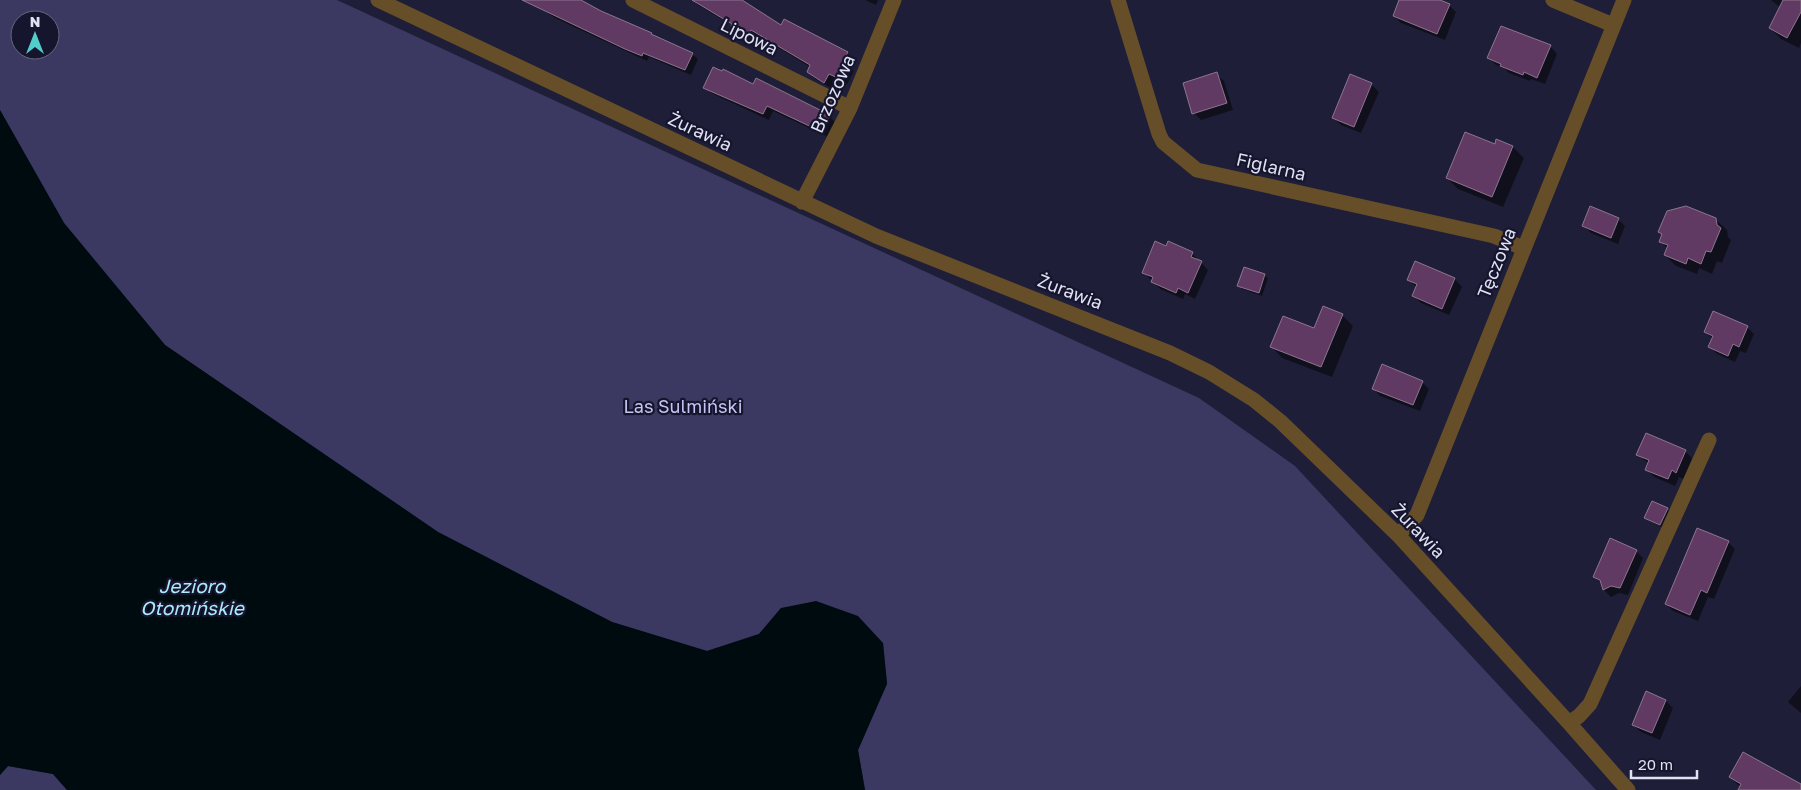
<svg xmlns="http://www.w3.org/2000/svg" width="1801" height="790" font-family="'Golos Text',sans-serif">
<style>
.green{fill:#3b3962;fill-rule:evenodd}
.water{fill:#000b10}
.shadow{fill:#0007}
.building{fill:#603a63;stroke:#8e758f}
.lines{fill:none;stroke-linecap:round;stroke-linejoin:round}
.minor{stroke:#664f28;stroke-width:15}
.labels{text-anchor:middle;stroke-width:4.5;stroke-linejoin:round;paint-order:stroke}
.street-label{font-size:18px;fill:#e0e1f3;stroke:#16152e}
.park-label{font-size:18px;fill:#c4c5f5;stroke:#16152e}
.water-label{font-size:19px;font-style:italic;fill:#abeafb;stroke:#16152e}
</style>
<rect width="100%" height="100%" fill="#1f1e38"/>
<path class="green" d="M0,0H337L1199,398L1295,466L1596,790H865L858,750L887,683L883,643L781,608L759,634L707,651L612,622L438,532L165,345L64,223L0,110ZM20,20H50V50H20Z
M8,766L53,774L67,790H0V775Z"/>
<path class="water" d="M0,110L64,223L165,345L438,532L612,622L707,651L759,634L781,608L816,601L858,616L883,643L887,684L858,750L865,790H67L53,774L8,766L0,775Z"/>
<path class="shadow" d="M529,0H578L601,13L651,34L655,38L692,54L698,59L691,75L649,57L647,61L555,18Z
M693,0H738L781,27L847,53L854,59L850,67L854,71L847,84L835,79L831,88L814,78L808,72L810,67L758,35L754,41L739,32L732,25L698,5Z
M865,0H878L876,5Z
M1401,0H1437L1449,5L1456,12L1445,40L1401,23L1394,16Z
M1771,0H1801V43L1799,48L1781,39L1770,28L1781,8Z
M1550,46L1557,54L1545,84L1531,79L1530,81L1509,73L1505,69L1496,65L1489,58Z
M1216,74L1224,81L1233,110L1201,120L1194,113Z
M1371,84L1379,92L1361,133L1341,125L1333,118Z
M705,87L829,116L835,122L828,137L773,111L769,120L711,93Z
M1497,140L1513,147L1524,158L1503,207L1458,189L1447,178L1495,145Z
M1618,219L1625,226L1618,244L1591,233L1584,226Z
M1715,219L1727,230L1728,237L1731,240L1722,263L1717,261L1712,274L1699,268L1697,274L1676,266L1665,255L1668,249L1660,241L1663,235L1660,232Z
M1167,247L1192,253L1208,270L1195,299L1185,294L1183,299L1160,289L1144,273Z
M1416,263L1455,279L1462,287L1449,315L1421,303L1414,296L1417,288L1409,280Z
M1264,275L1268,278L1262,296L1242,289L1239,286Z
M1342,315L1353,326L1332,377L1282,358L1272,347L1314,330Z
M1747,327L1754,334L1746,353L1740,351L1735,362L1717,354L1710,347L1713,339L1705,332Z
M1422,382L1429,389L1420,411L1380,396L1373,388Z
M1685,451L1692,458L1684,479L1679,477L1675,486L1654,477L1646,469L1649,464L1638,455Z
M1667,509L1670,512L1664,528L1649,521L1646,518Z
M1728,542L1735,549L1714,599L1708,597L1698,621L1673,611L1666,604Z
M1636,551L1643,558L1628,595L1619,593L1611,597L1604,590L1603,584L1595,577Z
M1801,686V713L1788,702Z
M1647,693L1666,701L1673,708L1660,740L1641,732L1633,725Z
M1730,777L1801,788L1800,790H1748L1737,784Z"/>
<path class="building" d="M522,0H581L601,11L652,33L651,34L693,53L685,70L643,53L642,56L625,49Z
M692,0H742L781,25L784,19L848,52L843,61L848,64L840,79L829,74L824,83L807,72L810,65L751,30L748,36L731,26L732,24Z
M1399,0H1440L1450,4L1437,34L1393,16Z
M1783,0H1801V12L1787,38L1769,28Z
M1501,26L1551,45L1537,78L1524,72L1523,75L1500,66L1501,64L1487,58Z
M713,67L722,71L723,69L753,84L756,78L830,115L822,132L767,106L763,114L703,88Z
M1217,72L1227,103L1192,114L1183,83Z
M1350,74L1372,83L1354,127L1332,118Z
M1465,132L1495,144L1496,139L1513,146L1492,197L1446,178Z
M1590,206L1619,218L1611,238L1582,226Z
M1686,206L1716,218L1717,225L1721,228L1711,252L1706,251L1701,264L1688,258L1686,264L1664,255L1668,245L1659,242L1662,234L1658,232L1667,211Z
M1155,241L1166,246L1168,241L1193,252L1191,257L1202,261L1188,293L1178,288L1176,293L1151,282L1153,277L1142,273Z
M1415,261L1455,278L1442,309L1412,296L1417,284L1407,280Z
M1244,267L1265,274L1259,293L1237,286Z
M1323,306L1343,314L1321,367L1270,347L1283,316L1314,328Z
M1713,311L1748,326L1739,347L1733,344L1728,356L1708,347L1713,336L1704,332Z
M1382,364L1423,381L1413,405L1372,389Z
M1646,433L1686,450L1676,473L1672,470L1668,479L1645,470L1649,460L1636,455Z
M1652,501L1668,508L1660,525L1644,518Z
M1697,528L1729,541L1707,593L1701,590L1690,615L1665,604Z
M1610,538L1637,550L1620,588L1611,586L1603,590L1600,580L1593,577Z
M1646,691L1666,700L1652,733L1632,725Z
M1743,752L1801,784V790H1738L1741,784L1729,777Z"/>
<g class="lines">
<path class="minor" d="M378,0L876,236L1170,353L1209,372L1254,400L1280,421L1398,535L1569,723L1628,790
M633,0L850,108
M1118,0L1159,134L1163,142L1197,170L1494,236L1523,248
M1553,0L1613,25
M802,202L850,108L894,0
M1398,535L1417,515L1624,0
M1569,723L1579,716L1590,704L1709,440"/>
</g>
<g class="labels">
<g class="street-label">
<text transform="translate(749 37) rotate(26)" y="6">Lipowa</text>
<text transform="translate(833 94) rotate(-66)" y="6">Brzozowa</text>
<text transform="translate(700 132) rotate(25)" y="6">Żurawia</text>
<text transform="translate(1271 167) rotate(13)" y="6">Figlarna</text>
<text transform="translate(1497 263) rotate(-68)" y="6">Tęczowa</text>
<text transform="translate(1070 292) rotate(21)" y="6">Żurawia</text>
<text transform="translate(1418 531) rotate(46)" y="6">Żurawia</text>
</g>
<g class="park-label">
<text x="683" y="413">Las Sulmiński</text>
</g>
<g class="water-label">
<text x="192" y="593">Jezioro<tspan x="192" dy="22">Otomińskie</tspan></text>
</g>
</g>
<g transform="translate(35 35)"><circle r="24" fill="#16152e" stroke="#67677d"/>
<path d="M0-4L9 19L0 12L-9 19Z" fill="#53cdca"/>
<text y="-8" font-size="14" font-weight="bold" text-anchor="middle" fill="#e0e1f3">N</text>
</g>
<path d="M1631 770v8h66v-8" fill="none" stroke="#e0e1f3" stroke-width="2.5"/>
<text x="1638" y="770" font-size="15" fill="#e0e1f3" stroke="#16152e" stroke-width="4" paint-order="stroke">20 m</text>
</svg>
